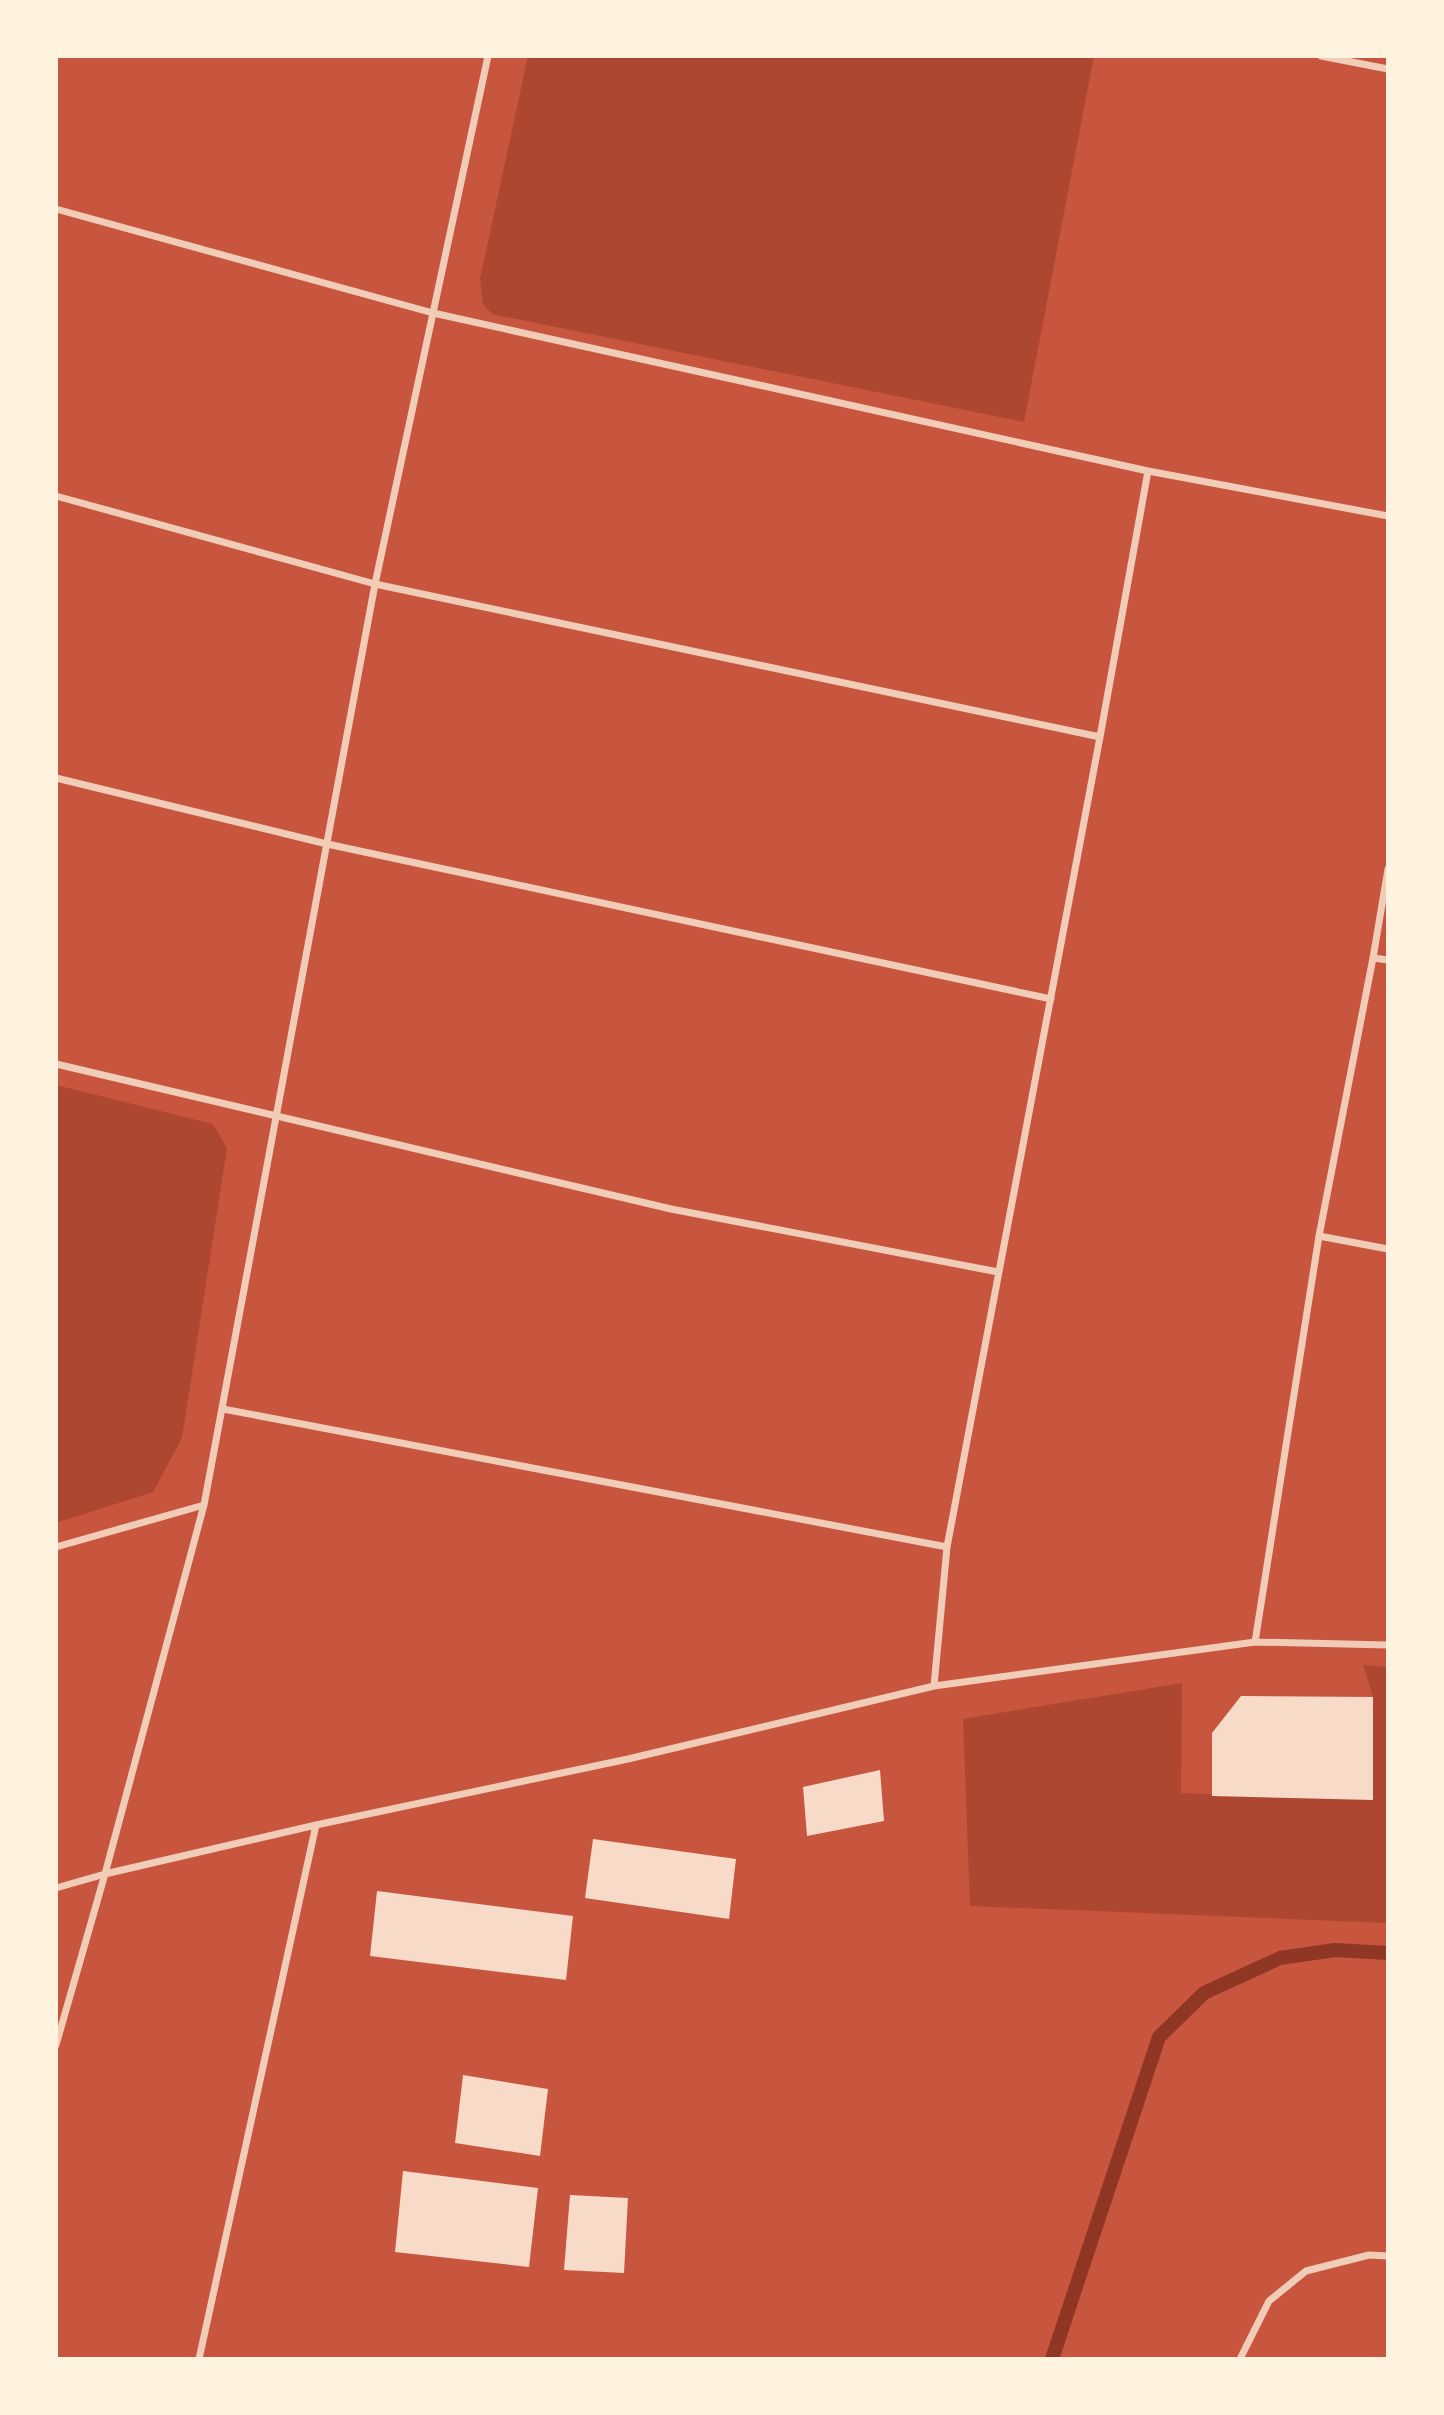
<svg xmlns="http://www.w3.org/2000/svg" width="1444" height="2415" font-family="Lato,sans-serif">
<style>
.green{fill:#ae4732}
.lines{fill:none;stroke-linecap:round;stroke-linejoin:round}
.stream{stroke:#8f3625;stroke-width:14}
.building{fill:#f7dbc8}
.minor{stroke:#f1ccb7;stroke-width:7}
</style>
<rect width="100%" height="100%" fill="#c8553d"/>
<path class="green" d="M528,56H1094L1024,422L492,314L483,304L480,279Z
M56,1085L213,1124L227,1148L182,1438L153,1492L56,1523Z
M1363,1665L1388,1667V1923L970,1906L963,1719L1182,1683L1181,1793L1372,1800L1373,1697Z"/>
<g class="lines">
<path class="stream" d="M1052,2359L1159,2037L1204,1993L1280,1958L1335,1950L1388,1953"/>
</g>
<path class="building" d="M1241,1696L1373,1697V1800L1212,1796V1733Z
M880,1770L884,1821L807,1836L803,1787Z
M593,1839L736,1859L729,1919L585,1898Z
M377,1891L573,1916L566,1980L370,1956Z
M463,2075L548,2089L540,2156L455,2143Z
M403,2171L538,2188L529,2267L395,2252Z
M570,2195L628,2198L624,2273L564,2270Z"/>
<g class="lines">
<path class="minor" d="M1321,56L1388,69
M56,209L433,313L1148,471L1388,516
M56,496L375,584L1100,737
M56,778L327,844L1051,999
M1373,958L1388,960
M56,1064L671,1209L998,1272
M1319,1236L1388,1249
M223,1409L947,1547
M56,1547L204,1505
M1255,1642L1319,1236L1373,958L1388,869
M934,1686L947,1547L1100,737L1148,471
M56,1888L105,1874L316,1825L628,1759L934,1686L1255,1642L1388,1645
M56,2045L105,1874L204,1505L375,584L488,56
M199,2359L316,1825
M1240,2359L1269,2301L1306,2271L1369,2255L1388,2256"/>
</g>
<rect width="1444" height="2415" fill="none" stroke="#fff3e0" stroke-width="116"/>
</svg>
